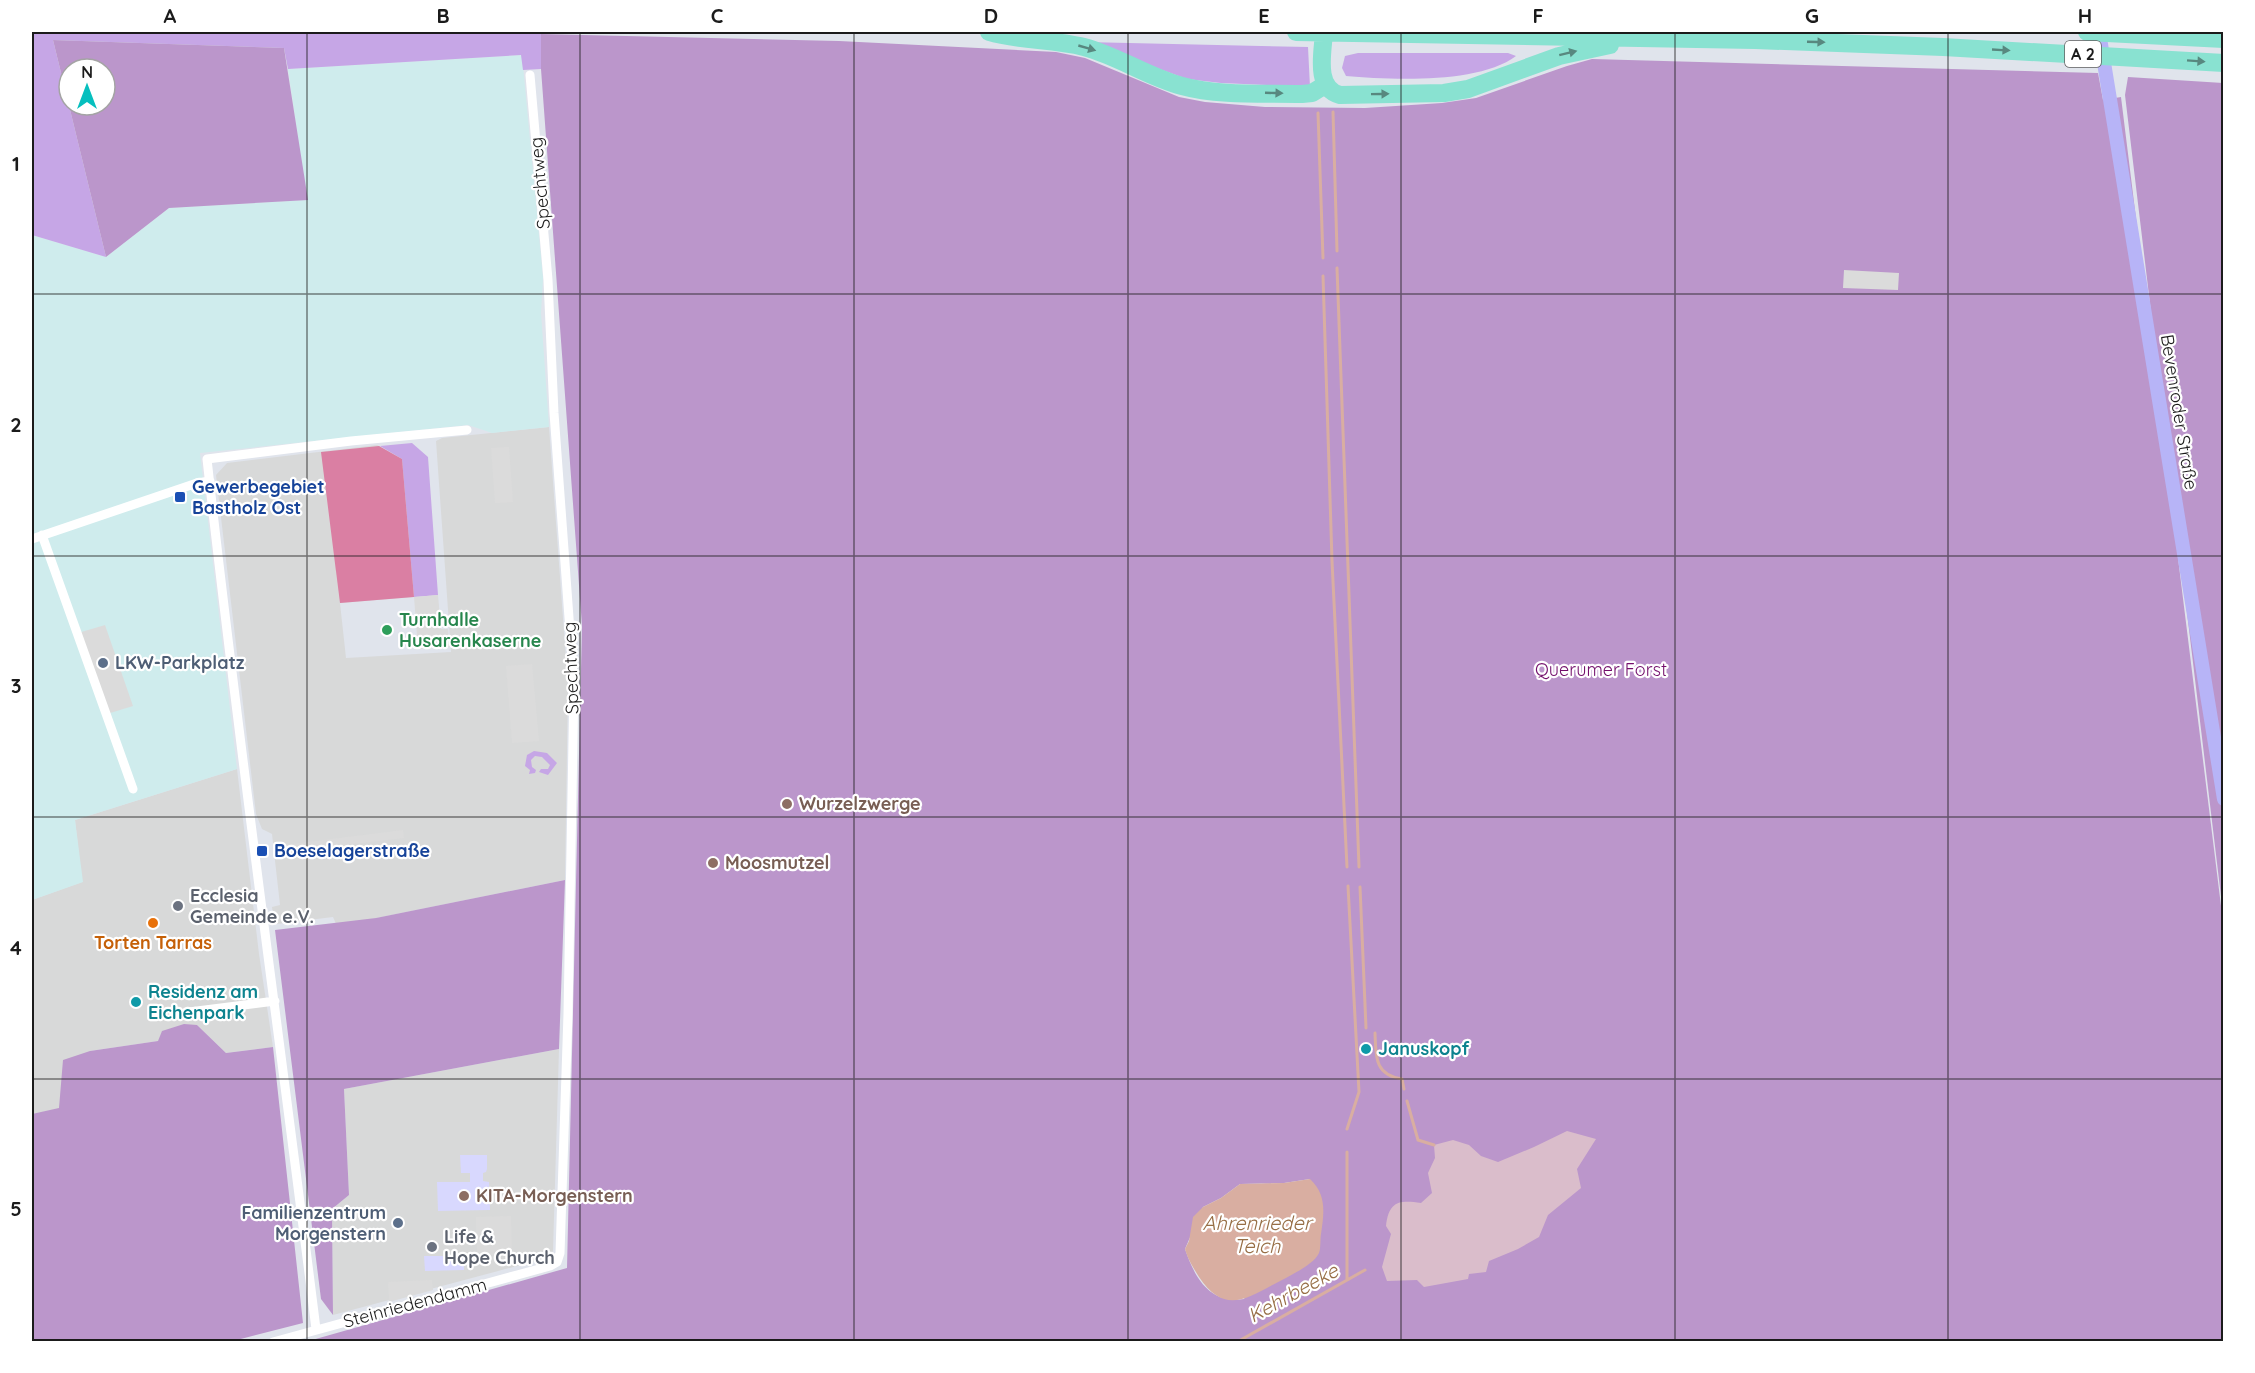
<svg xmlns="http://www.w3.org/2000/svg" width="2255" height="1373" font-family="Quicksand,sans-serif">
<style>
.residential{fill:#d8d9d9}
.commercial{fill:#cfeced}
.education{fill:#d8d8fe}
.grass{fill:#c6a6e6}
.forest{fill:#bb96cb;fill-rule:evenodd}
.wetland{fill:#dabdcb}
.pitch{fill:#da7fa3}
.parking{fill:#dbdbdb}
.water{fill:#d9aea1}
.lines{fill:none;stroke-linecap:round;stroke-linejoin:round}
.stream{stroke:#d9aea1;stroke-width:3}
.minor{stroke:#fff;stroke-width:9}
.secondary{stroke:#b7b4f7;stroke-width:14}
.motorway{stroke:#89e2d1;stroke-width:18}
.oneway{fill:#58887f}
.grid{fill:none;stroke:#1b1b1b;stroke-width:1.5;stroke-opacity:0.55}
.transit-dot{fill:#1a4fb4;stroke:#fff;stroke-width:2}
.leisure-dot{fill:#2e9e5b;stroke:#fff;stroke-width:2}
.service-dot{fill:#5c6f8a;stroke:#fff;stroke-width:2}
.education-dot{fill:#8d6e63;stroke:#fff;stroke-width:2}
.worship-dot{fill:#6b7280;stroke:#fff;stroke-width:2}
.food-dot{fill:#e8710a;stroke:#fff;stroke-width:2}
.culture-dot{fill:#0f9aa8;stroke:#fff;stroke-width:2}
.labels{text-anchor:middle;stroke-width:4.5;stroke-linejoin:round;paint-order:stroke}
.shield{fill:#fff;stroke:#5f5f5f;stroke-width:1.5}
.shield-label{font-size:16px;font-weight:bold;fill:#1b1b1b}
.street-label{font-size:18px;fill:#1b1b1b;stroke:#fff}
.transit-label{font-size:18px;font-weight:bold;fill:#164399;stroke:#fff;text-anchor:start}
.leisure-label{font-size:18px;font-weight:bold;fill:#27864d;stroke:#fff;text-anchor:start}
.service-label{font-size:18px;font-weight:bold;fill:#4e5e75;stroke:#fff;text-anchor:start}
.park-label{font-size:18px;fill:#730e6b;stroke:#fff}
.education-label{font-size:18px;font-weight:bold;fill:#785e54;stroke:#fff;text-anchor:start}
.worship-label{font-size:18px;font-weight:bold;fill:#5b616d;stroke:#fff;text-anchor:start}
.food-label{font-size:18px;font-weight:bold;fill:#c56008;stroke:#fff}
.culture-label{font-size:18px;font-weight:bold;fill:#0d838f;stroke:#fff;text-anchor:start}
.water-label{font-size:20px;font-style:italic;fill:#976e45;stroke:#fff}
.neatline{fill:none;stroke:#1b1b1b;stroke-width:2}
.grid-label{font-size:20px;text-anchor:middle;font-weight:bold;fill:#1b1b1b}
</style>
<rect width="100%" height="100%" fill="#e0e4ec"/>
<path class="residential" d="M549,427L568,687L565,880L337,926L333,917L277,924L276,921H274L272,907L280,905L272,834L262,829L256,814L216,475L227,463L377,445L426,473L436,595L340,603L346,658L451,652L436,441L442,438Z
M237,769L259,954L273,1047L226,1053L197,1025L158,1041L90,1051L59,1109L32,1114V900L82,882L75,820Z
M559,1049L553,1251L547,1258L333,1315L332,1209L349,1195L344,1089Z"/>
<path class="commercial" d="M522,55L543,278L541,313L549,427L492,433L468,425L200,453L237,769L75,820L83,882L32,900V235L106,257L169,208L307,200L288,69Z"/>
<path class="education" d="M460,1155H487V1169L486,1172L483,1173V1181L489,1182L490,1210L438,1211L437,1182H470V1173H461Z
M424,1256H464V1270L425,1271Z"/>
<path class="grass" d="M32,32L541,34V69L523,70L521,55L288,69L284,48L53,40L106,257L32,235Z
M1085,42L1308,47L1310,87L1221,83L1187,79Z
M1358,53H1508L1516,56C1479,84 1392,80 1346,76L1342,68L1345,56Z
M412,443L428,457L438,595L414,597L402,459L380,446Z
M534,751L547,753L557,763L548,775L539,772L541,769H548L550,765L542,757L535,756L531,760L532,767L536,770L535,773L529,774L530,770L525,766L527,755Z"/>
<path class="forest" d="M541,34L839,41L1056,52L1085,58L1179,97L1205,102L1265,107L1365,108L1442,103L1476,98L1567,66L1592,59L2098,73L2103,100L2121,97L2223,922V1341L305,1342L567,1268L582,626L541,69ZM1310,1179L1244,1299C1209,1304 1195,1278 1185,1249L1203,1207L1221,1198L1240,1184L1284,1183Z
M53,40L284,48L308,200L169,208L106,257ZM69,69H105V105H69Z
M2128,77L2223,83V913L2125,95Z
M565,880L559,1049L344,1089L349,1195L332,1209L333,1315L321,1299L275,930L376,918Z
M184,1024L197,1025L226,1053L273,1047L303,1323L233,1341H32V1114L59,1108L63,1060L90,1051L158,1041L162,1031Z"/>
<path class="wetland" d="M1567,1131L1596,1139L1577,1169L1581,1188L1548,1215L1539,1237L1518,1249L1489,1261L1486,1272L1469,1274L1468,1279L1424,1287L1417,1280L1387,1281L1382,1267L1391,1234L1386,1226C1389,1201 1399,1200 1421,1203L1432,1193L1428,1173L1435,1158L1434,1145L1453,1140L1469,1145L1481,1156L1498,1162L1534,1147Z"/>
<path class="pitch" d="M379,446L402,459L414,597L340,603L321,452Z"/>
<path class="parking" d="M1844,270L1899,273L1898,290L1843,288Z
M509,447L513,502L495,503L491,448Z
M438,595L441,629H448L450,647L418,649L414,597Z
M105,625L133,706L107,714L78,633Z
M532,664L539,741L512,743L506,666Z
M403,830L404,838L285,852L284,845Z
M511,1216L512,1255H477L476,1217Z
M432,1280L433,1290L389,1302L388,1282Z"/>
<path class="water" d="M1310,1179C1327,1195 1324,1213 1321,1234C1320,1239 1321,1248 1319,1253C1314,1264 1293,1274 1282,1280C1248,1297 1226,1317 1199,1277C1193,1267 1188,1260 1185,1249L1189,1241L1193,1217L1203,1207L1221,1198L1240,1184L1284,1183Z"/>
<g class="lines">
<path class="stream" d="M1333,112L1337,251
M1318,113L1323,258
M1337,268L1359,867
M1323,276L1332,561L1347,867
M1360,887L1366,1028
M1375,1033C1376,1056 1374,1075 1402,1079L1404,1089
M1407,1101L1418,1140L1434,1145
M1347,1129L1359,1092L1348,886
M1347,1152V1279
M1237,1342L1365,1270"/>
<path class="minor" d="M42,535L133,789
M32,539L197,483L210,481
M183,1015L189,1012L275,1001
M316,1329C280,1039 239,750 207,459L351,441L467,430
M273,1342L550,1266L557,1262L560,1253L568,1014L574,686L554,413L548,280L530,75"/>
<path class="secondary" d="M2099,32L2224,799"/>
<path class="motorway" d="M989,32C1019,41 1052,39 1084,47C1118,56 1148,77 1182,86C1218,96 1265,93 1302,94L1312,93L1325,85
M1296,32L1755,40L1943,47L2224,63
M1324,32C1323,52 1314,88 1340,95L1444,93L1468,89L1559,56L1610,45
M2087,32L2224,39"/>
</g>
<defs><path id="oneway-solid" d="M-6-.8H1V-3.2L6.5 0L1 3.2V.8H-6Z" transform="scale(1.5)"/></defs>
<g class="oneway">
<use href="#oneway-solid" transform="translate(1816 42) rotate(2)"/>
<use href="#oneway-solid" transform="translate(1087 48) rotate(16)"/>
<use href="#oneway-solid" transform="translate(2001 50) rotate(3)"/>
<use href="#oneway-solid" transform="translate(1568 53) rotate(-14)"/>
<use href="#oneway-solid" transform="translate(2196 61) rotate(4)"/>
<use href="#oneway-solid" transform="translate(1274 93) rotate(2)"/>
<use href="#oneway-solid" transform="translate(1380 94) rotate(-1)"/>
</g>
<path class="grid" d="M307,32V1342M580,32V1342M854,32V1342M1128,32V1342M1401,32V1342M1675,32V1342M1948,32V1342M32,294H2224M32,556H2224M32,817H2224M32,1079H2224"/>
<g class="transit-dot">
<rect x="174" y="491" width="12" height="12" rx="3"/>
<rect x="256" y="845" width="12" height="12" rx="3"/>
</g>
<circle class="leisure-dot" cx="387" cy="630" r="6"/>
<g class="service-dot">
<circle cx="103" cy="663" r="6"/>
<circle cx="398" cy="1223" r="6"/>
</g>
<g class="education-dot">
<circle cx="787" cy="804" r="6"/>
<circle cx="713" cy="863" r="6"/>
<circle cx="464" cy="1196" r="6"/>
</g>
<g class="worship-dot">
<circle cx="178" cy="906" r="6"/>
<circle cx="432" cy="1247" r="6"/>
</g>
<circle class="food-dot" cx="153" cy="923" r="6"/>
<g class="culture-dot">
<circle cx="136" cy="1002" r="6"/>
<circle cx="1366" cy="1049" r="6"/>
</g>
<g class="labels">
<rect class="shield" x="2065" y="41" width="36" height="26" rx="4.5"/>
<g class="shield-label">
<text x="2083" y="60">A 2</text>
</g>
<g class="street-label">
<text transform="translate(540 183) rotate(-95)" y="6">Spechtweg</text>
<text transform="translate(2179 412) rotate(81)" y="6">Bevenroder Straße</text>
<text transform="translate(571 668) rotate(-92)" y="6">Spechtweg</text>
<text transform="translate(415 1303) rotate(-15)" y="6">Steinriedendamm</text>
</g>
<g class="transit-label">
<text x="192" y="493">Gewerbegebiet<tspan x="192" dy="21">Bastholz Ost</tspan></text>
<text x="274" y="857">Boeselagerstraße</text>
</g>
<g class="leisure-label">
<text x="399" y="626">Turnhalle<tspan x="399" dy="21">Husarenkaserne</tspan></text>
</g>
<g class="service-label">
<text x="115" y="669">LKW-Parkplatz</text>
<text x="386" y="1219" text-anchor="end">Familienzentrum<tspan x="386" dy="21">Morgenstern</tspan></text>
</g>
<g class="park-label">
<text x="1601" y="676">Querumer Forst</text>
</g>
<g class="education-label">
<text x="799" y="810">Wurzelzwerge</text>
<text x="725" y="869">Moosmutzel</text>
<text x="476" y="1202">KITA-Morgenstern</text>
</g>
<g class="worship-label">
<text x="190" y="902">Ecclesia<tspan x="190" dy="21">Gemeinde e.V.</tspan></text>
<text x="444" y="1243">Life &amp;<tspan x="444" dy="21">Hope Church</tspan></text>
</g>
<g class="food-label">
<text x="153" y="949">Torten Tarras</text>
</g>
<g class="culture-label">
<text x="148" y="998">Residenz am<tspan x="148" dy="21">Eichenpark</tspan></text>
<text x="1378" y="1055">Januskopf</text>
</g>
<g class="water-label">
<text x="1257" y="1230">Ahrenrieder<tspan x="1257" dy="23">Teich</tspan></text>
<text transform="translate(1293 1293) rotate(-29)" y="7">Kehrbeeke</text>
</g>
</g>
<rect width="2255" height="1373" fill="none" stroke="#ffffff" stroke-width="66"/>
<g transform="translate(87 87)"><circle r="28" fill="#ffffff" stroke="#a4a4a4" stroke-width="1.5"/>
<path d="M0-4.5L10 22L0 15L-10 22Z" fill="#06bfbe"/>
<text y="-9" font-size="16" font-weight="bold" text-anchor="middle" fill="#1b1b1b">N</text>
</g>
<rect x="33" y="33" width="2189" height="1307" class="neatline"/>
<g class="grid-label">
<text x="170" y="23">A</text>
<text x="443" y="23">B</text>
<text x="717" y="23">C</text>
<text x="991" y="23">D</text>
<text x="1264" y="23">E</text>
<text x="1538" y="23">F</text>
<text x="1812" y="23">G</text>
<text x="2085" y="23">H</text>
<text x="16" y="171">1</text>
<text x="16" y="432">2</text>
<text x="16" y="693">3</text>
<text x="16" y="955">4</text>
<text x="16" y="1216">5</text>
</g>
</svg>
